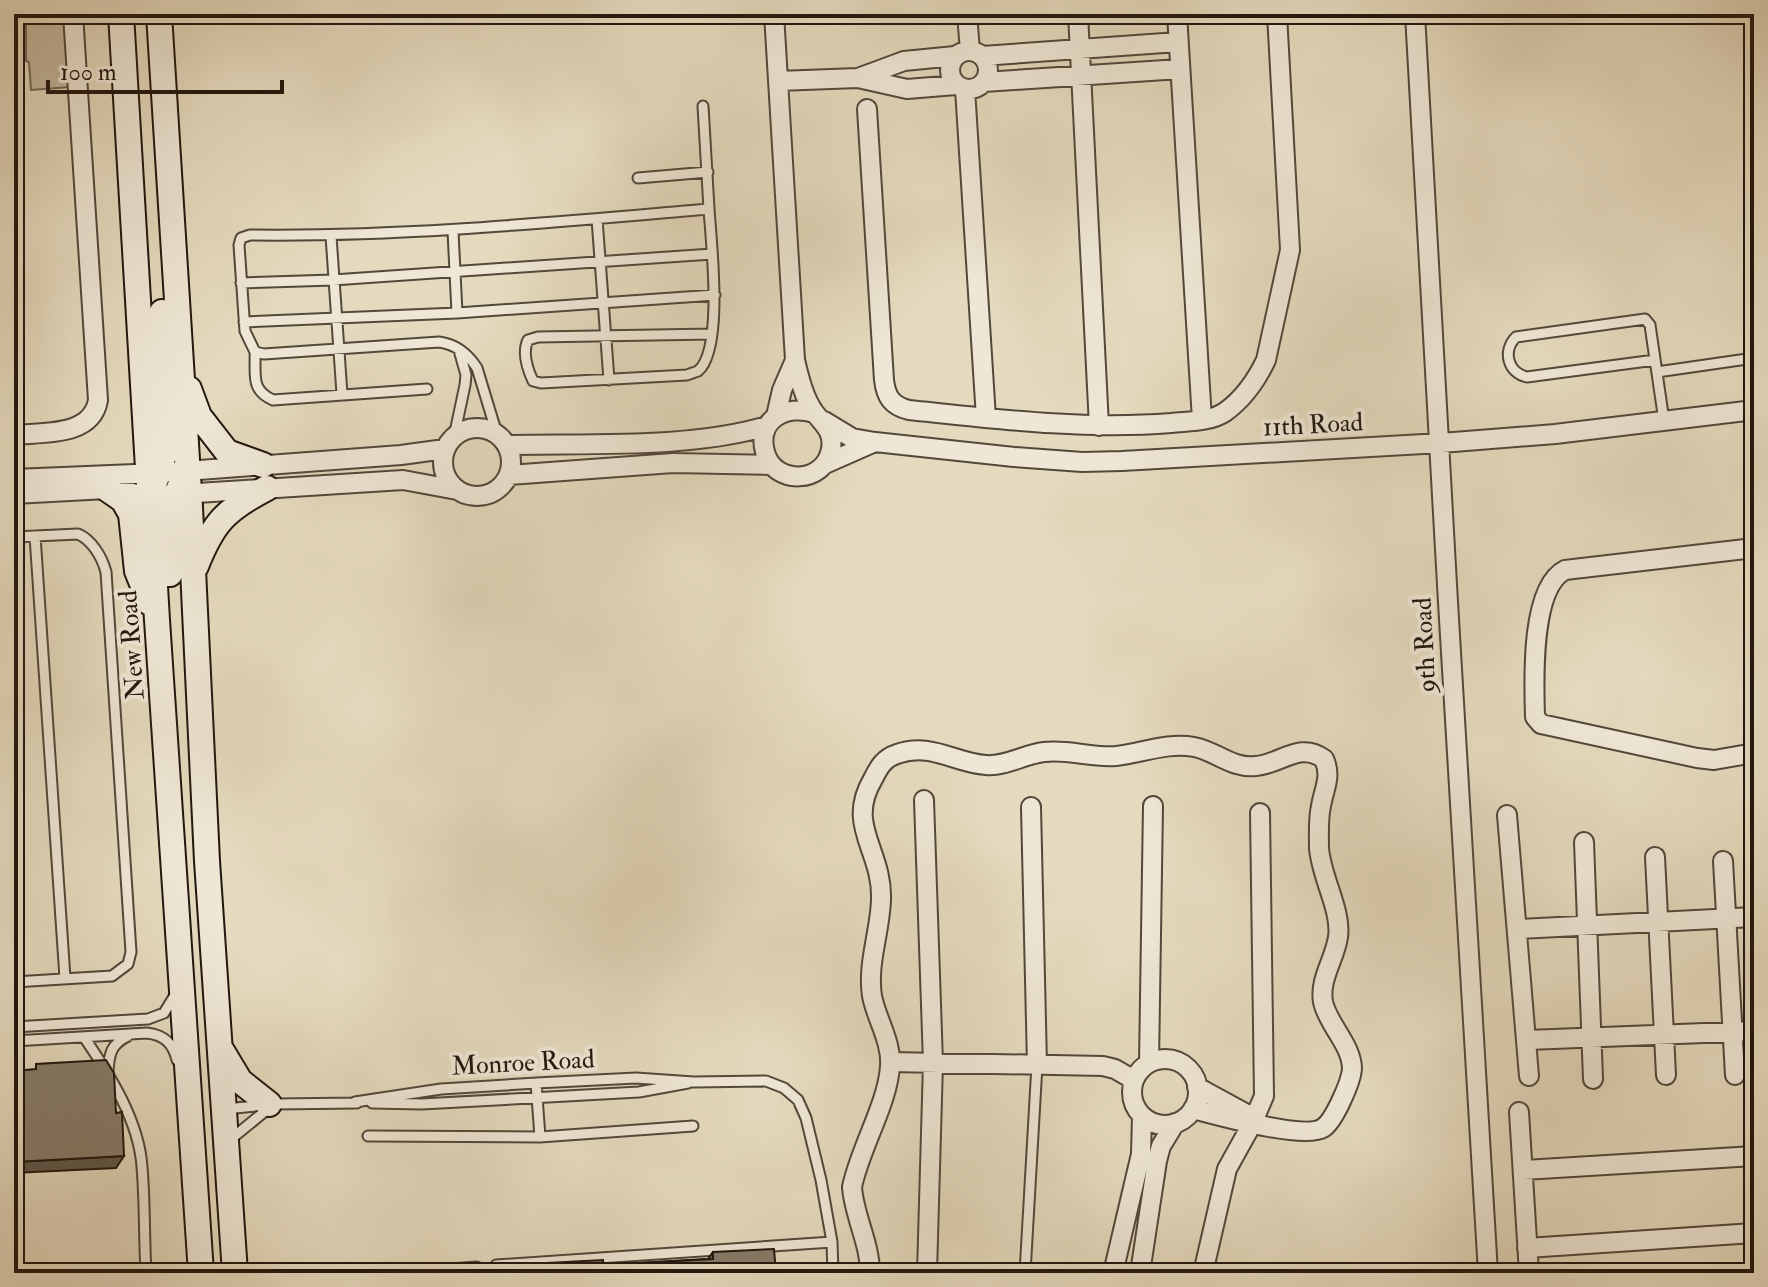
<svg xmlns="http://www.w3.org/2000/svg" width="1768" height="1287" font-family="'IM FELL Double Pica',serif">
<style>
.green{fill:#c4b9a0;stroke:#736858;stroke-width:2}
.lines{fill:none;stroke-linecap:round;stroke-linejoin:round}
.lane-casing{stroke:#53483b;stroke-width:13}
.street-casing{stroke:#53483b;stroke-width:22}
.secondary-casing{stroke:#22170f;stroke-width:28}
.lane{stroke:#eee7d5;stroke-width:9}
.street{stroke:#eee7d5;stroke-width:18}
.secondary{stroke:#eee7d5;stroke-width:24}
.wall{fill:#746b5b;stroke:#22170f;stroke-width:2}
.shaded-wall{fill:#5e574a;stroke:#22170f;stroke-width:2}
.building{fill:#877c6a;stroke:#22170f;stroke-width:2}
.labels{text-anchor:middle;stroke-width:8;stroke-linejoin:round;paint-order:stroke}
.street-label{font-size:26px;fill:#22170f;stroke:#eee7d5}
</style>
<rect width="100%" height="100%" fill="#e5dabe"/>
<filter id="stains"><feTurbulence type="fractalNoise" baseFrequency=".0025" numOctaves="4"/><feColorMatrix values="0 0 0 0 .2 0 0 0 0 .09 0 0 0 0 .02 0 0 0 .5 -.17"/></filter>
<radialGradient id="worn" r=".72"><stop offset=".6" stop-color="#630" stop-opacity="0"/><stop offset="1" stop-color="#630" stop-opacity=".3"/></radialGradient>
<path class="green" d="M65,14L70,87L31,90L29,62L26,61V15Z"/>
<g class="lines">
<g class="lane-casing">
<path id="lane" d="M638,178L708,172
M709,209C711,241 724,350 698,371C696,372 689,374 687,375L541,383L533,381C527,368 522,352 528,340L538,337L712,334
M597,219L609,380
M453,231L457,313
M331,236L342,394
M241,283L333,280L712,254
M244,322L457,313L715,295
M255,352C256,374 250,390 273,400L427,389
M1655,360L1527,377C1508,373 1502,351 1516,337L1645,319L1650,325L1664,421
M1657,372L1754,358
M497,434L477,368C468,354 455,344 439,342L264,354L255,352L245,331L239,245L241,238L250,235C404,237 556,222 709,209L703,106
M454,437L465,385L466,375L459,350
M35,536L65,978
M14,537L78,534C92,540 102,557 106,572L131,952L128,964L112,976L14,982
M14,1027L148,1019L164,1013L175,995
M84,1037C109,1074 139,1120 142,1167C145,1202 144,1238 146,1273
M14,1041L147,1033C164,1035 173,1043 177,1060
M108,1072C109,1054 111,1044 128,1036
M536,1083L540,1137L693,1126
M355,1102L441,1089L536,1083L636,1078L694,1082L766,1081L784,1088L798,1100L806,1118L821,1180L832,1242L833,1273
M372,1103L422,1104L639,1092L688,1083
M225,1109L275,1104L357,1103
M368,1136L540,1137
M231,1139L269,1108
M496,1265L832,1242
M396,1273L477,1267
M1025,1273L1037,1065"/>
</g>
<g class="street-casing">
<path id="street" d="M774,14L795,360C799,377 804,398 814,412C823,424 834,431 831,449C825,484 774,486 765,452C756,419 787,404 814,413
M967,14L970,51
M1078,14L1099,426
M1177,14L1202,420
M1415,14C1438,434 1462,853 1488,1273
M950 70a19 19 0 1 1 38 0a19 19 0 1 1-38 0Z
M982,56L1178,42
M858,78L904,61L955,56
M778,81L858,78L907,89L956,85
M984,82L1180,69
M965,89L986,418
M867,109L884,380C886,397 892,406 909,410C996,419 1083,430 1171,423C1189,421 1210,422 1225,412C1243,399 1257,379 1266,360L1290,250L1277,14
M776,416L782,390L795,360
M824,421L852,438L875,442L1014,457L1082,462L1122,461L1441,443L1555,434L1754,410
M443 462a34 34 0 1 1 68 0a34 34 0 1 1-68 0Z
M14,435C43,432 92,437 98,400L73,14
M507,445C588,443 689,449 767,426
M825,464L875,442
M509,475L673,463L772,465
M14,479L159,473L401,455L445,449
M14,494L107,489L150,496L403,480L457,490
M1754,548L1565,570C1530,588 1534,682 1535,717L1541,724L1697,758L1714,760L1754,753
M924,800L933,1063L927,1273
M1031,807L1037,1065
M1507,815L1529,1076
M1584,842L1593,1079
M1655,857L1666,1075
M1723,861L1735,1075
M1518,929L1754,917
M1528,1040L1754,1031
M1132 1092a33 33 0 1 1 66 0a33 33 0 1 1-66 0Z
M890,1062L1103,1066L1115,1069L1134,1080
M1149,1063L1153,806
M1197,1087L1252,1117
M1519,1112L1529,1273
M1523,1170L1754,1156
M1527,1248L1754,1233
M870,1273C870,1243 854,1216 852,1187C860,1148 888,1103 890,1066C892,1042 876,1018 872,996C867,964 880,932 881,900C883,850 845,826 873,779C879,767 884,758 897,754C932,742 954,763 986,765C1005,767 1025,754 1044,752C1069,749 1091,758 1116,756C1142,753 1168,742 1194,747C1216,751 1232,769 1256,766C1281,764 1300,741 1324,759C1332,777 1324,788 1321,806C1318,819 1319,835 1319,848C1321,877 1342,911 1338,937C1335,959 1319,979 1323,1002C1328,1025 1352,1045 1352,1069C1351,1082 1334,1121 1323,1128C1304,1140 1217,1115 1193,1109
M1113,1273L1141,1154L1142,1116
M1140,1273L1157,1161L1161,1146L1175,1123
M1203,1273L1227,1169L1252,1124L1264,1096L1260,813"/>
</g>
<g class="secondary-casing">
<path id="secondary" d="M121,14L157,620L201,1273
M159,14L190,507L207,861L235,1273
M189,389L199,416L227,452L263,465
M154,485L166,449L162,312
M107,489L123,500L131,514L137,571L150,603
M196,566C213,523 225,510 267,488
M170,574C169,528 165,514 187,471
M222,1051L240,1081L269,1104"/>
</g>
<use href="#lane" class="lane"/>
<use href="#street" class="street"/>
<use href="#secondary" class="secondary"/>
</g>
<path class="wall" d="M713,1252L776,1273H463L467,1267L603,1265L708,1259Z"/>
<path class="shaded-wall" d="M124,1156L116,1168L14,1173V1162Z"/>
<path class="building" d="M106,1060L114,1073L116,1113L122,1112L124,1156L14,1162V1071L36,1069V1064Z
M774,1249L776,1273H467V1267L603,1260V1265L713,1259V1252Z"/>
<g class="labels">
<g class="street-label">
<text transform="translate(1313 424) rotate(-3)" y="9">11th Road</text>
<text transform="translate(131 645) rotate(-94)" y="9">New Road</text>
<text transform="translate(1424 645) rotate(-93)" y="9">9th Road</text>
<text transform="translate(523 1062) rotate(-3)" y="9">Monroe Road</text>
</g>
</g>
<rect width="1768" height="1287" fill="none" stroke="#e5dabe" stroke-width="48"/>
<rect x="16" y="16" width="1736" height="1255" fill="none" stroke="#22170f" stroke-width="4"/>
<rect x="24" y="24" width="1720" height="1239" fill="none" stroke="#22170f" stroke-width="2"/>
<path d="M48 80v12h234v-12" fill="none" stroke="#22170f" stroke-width="4"/>
<text x="60" y="80" font-size="24" fill="#22170f" stroke="#eee7d5" stroke-width="6" paint-order="stroke">100 m</text>
<rect width="100%" height="100%" filter="url(#stains)"/>
<rect width="100%" height="100%" fill="url(#worn)"/>
</svg>
